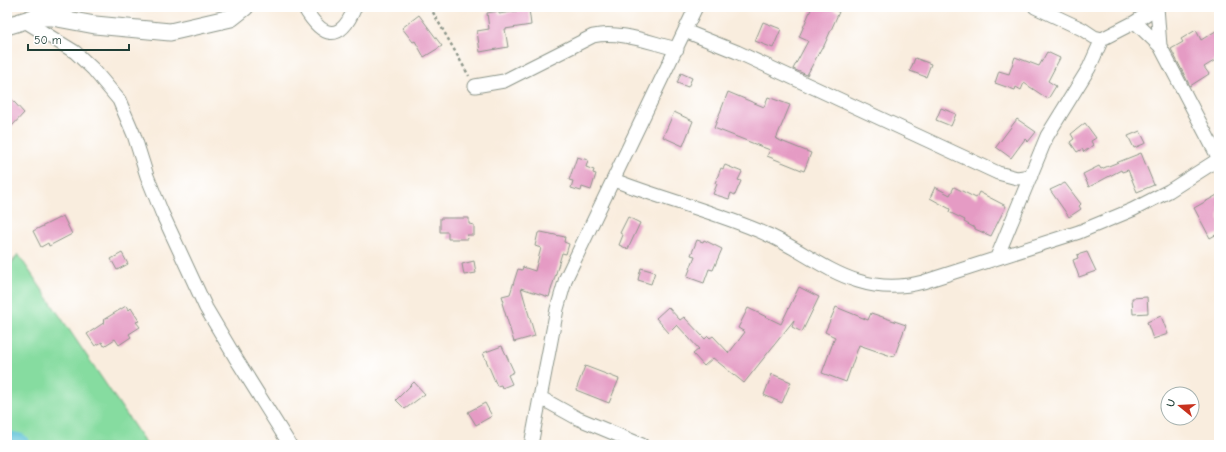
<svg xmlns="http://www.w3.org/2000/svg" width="1226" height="452" font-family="'Comic Neue',sans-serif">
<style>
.green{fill:#86dca0;stroke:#528c6a}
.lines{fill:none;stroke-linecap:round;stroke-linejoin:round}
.river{stroke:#59bfd6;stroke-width:24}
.building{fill:#e59bc4}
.minor-casing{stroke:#8c9589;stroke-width:15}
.major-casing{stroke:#8c9589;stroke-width:19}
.path{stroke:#8c9589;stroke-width:2.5;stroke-dasharray:3 3;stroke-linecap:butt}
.minor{stroke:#fff;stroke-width:13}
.major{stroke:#fff;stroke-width:17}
</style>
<rect width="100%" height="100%" fill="#fff"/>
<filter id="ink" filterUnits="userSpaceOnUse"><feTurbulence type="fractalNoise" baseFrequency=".025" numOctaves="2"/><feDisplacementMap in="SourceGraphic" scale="8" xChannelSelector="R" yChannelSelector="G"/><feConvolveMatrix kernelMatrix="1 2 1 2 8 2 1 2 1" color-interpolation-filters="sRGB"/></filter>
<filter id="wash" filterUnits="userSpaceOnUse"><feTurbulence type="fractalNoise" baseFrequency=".012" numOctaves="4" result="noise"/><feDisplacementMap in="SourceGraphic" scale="16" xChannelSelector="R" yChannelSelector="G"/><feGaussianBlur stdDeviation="0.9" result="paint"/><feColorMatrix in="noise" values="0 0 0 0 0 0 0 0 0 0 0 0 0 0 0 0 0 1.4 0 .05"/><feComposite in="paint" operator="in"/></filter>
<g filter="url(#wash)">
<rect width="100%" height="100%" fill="#f9edde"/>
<path class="green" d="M18,254L147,445H7V270Z"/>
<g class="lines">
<path class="river" d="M7,443L18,445"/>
</g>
<g id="blocks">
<path class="building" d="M812,7H827L839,12L823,48L822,47L807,75L793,69L808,41L799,37Z
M529,9L531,25L505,29L508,47L480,52L477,31L489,29L487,13L499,11V14Z
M419,15L442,46L424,57L415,41L413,42L402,28Z
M763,22L781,29L773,48L755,41Z
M1219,29V58L1204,67L1209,74L1190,86L1171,49L1183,42L1181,39L1196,30L1201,40Z
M1047,52L1060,58L1048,81L1056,86L1048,99L1024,83L1021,90L1016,87L1015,90L995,83L999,71L1009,74L1015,57L1039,66Z
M915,58L931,64L926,77L910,71Z
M681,73L692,78L688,87L677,83Z
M728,92L764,107L768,97L790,105L776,139L811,153L804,171L767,156L770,150L714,128Z
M7,94L24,113L12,126L11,125L7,128Z
M941,108L956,114L951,126L936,120Z
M674,112L693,121L683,146L663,137Z
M1017,119L1036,132L1028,142L1025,139L1011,158L996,147Z
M1085,123L1096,138L1091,141L1093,145L1084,152L1082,149L1077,152L1070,142L1074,139L1071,134Z
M1140,131L1146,143L1134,148L1128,136Z
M1141,153L1154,185L1137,192L1128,170L1122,172L1121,170L1089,187L1083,174L1099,166L1101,169Z
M577,157L588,160L586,167L594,170L593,173L596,174L591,190L582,187L581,191L571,188L573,181L569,180Z
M725,165L742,172L738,180L741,181L735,195L731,193L729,199L713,194L717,184L715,183L721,168L723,169Z
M1065,183L1081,204L1079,206L1081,209L1069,217L1050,190Z
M935,187L950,195L954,187L976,198L979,192L1006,206L991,236L975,229V228L964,222L965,220L949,212L950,209L930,198Z
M1219,194V233L1210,238L1194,208Z
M63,216L72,234L49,246L48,243L41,247L33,231Z
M628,217L640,223L628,249L619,245L623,235L620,233Z
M440,218H469V224L474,225V235H467L468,239H448V232H440Z
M541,232L565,237L564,242L569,244L566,254L562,253L549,297L521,288L535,336L514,342L502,303L504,302L502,296L510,294L518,269L522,270L523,267L535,271L541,248L535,246L538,233Z
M697,240L703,242L704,240L722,249L713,270L709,269L704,283L687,277L695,256L691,255Z
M1087,252L1096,271L1079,277L1073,260L1078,258L1077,255Z
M122,253L128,264L117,270L111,259Z
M474,261L476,273L464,275L462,264Z
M641,268L655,272L651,284L638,280Z
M799,287L819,297L802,332L792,327L794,320L744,383L713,358L704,366L693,354L699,349L677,325L669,333L656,318L668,307L680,320L684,317L705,339L708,336L710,338L713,336L729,353L745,332L738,328L748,308L781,324Z
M1147,297L1148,313L1133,314L1132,298Z
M126,306L129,310L131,308L139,321L136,322L140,327L129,334L131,337L119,345L115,339L104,346L102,342L95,346L87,334L105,322L103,320Z
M836,307L868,320L871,313L906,325L894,357L859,345L846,382L822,373L835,337L825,332Z
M1161,316L1168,334L1153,339L1147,322Z
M502,346L514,372L508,375L512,384L502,388L501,385L497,386L483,353Z
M585,366L619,379L609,403L576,390Z
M772,374L791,382L782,403L764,395Z
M414,382L425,394L405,409L396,400Z
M485,403L492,416L476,425L468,412Z"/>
</g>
</g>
<g filter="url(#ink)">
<use href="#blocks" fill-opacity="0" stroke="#8c9589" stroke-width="1"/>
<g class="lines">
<g class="minor-casing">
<path id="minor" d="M304,7C322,38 340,44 355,7
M1035,7L1082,29L1094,37L1102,39L1135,22L1157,7
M1157,7L1160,46
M23,20L75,52L93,69L119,100L134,135L147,176L162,213L206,308L235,357L290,445
M685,31L737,52L998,173L1017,178L1031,176
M475,86L504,81L593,36C620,30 651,43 677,49
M614,180C664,200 717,212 766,234C797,247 825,271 858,281C880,288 901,288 923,282L1079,232L1132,210L1169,191L1219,159L1160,46L1135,22
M997,257L1047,136L1089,68L1102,39
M541,398L577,418L642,445
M531,445L557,309L566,278L696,7"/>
</g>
<g class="major-casing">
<path id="major" d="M7,26L36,17H52L95,25L170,32L231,18L245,7"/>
</g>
<path class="path" d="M430,7L469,76"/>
<use href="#minor" class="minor"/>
<use href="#major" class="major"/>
</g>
</g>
<rect width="1226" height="452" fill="none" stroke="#fff" stroke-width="24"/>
<g transform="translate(1180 406) rotate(288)"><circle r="19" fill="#ffffff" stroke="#a5b1ae"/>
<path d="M0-3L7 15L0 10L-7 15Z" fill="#c8321e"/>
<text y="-6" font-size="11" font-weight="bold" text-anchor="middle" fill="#1f3d34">U</text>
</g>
<path d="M28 44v6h101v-6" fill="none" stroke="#1f3d34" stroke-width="2"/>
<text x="34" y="44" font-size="12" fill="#1f3d34" stroke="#ffffff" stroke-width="3" paint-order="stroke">50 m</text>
</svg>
